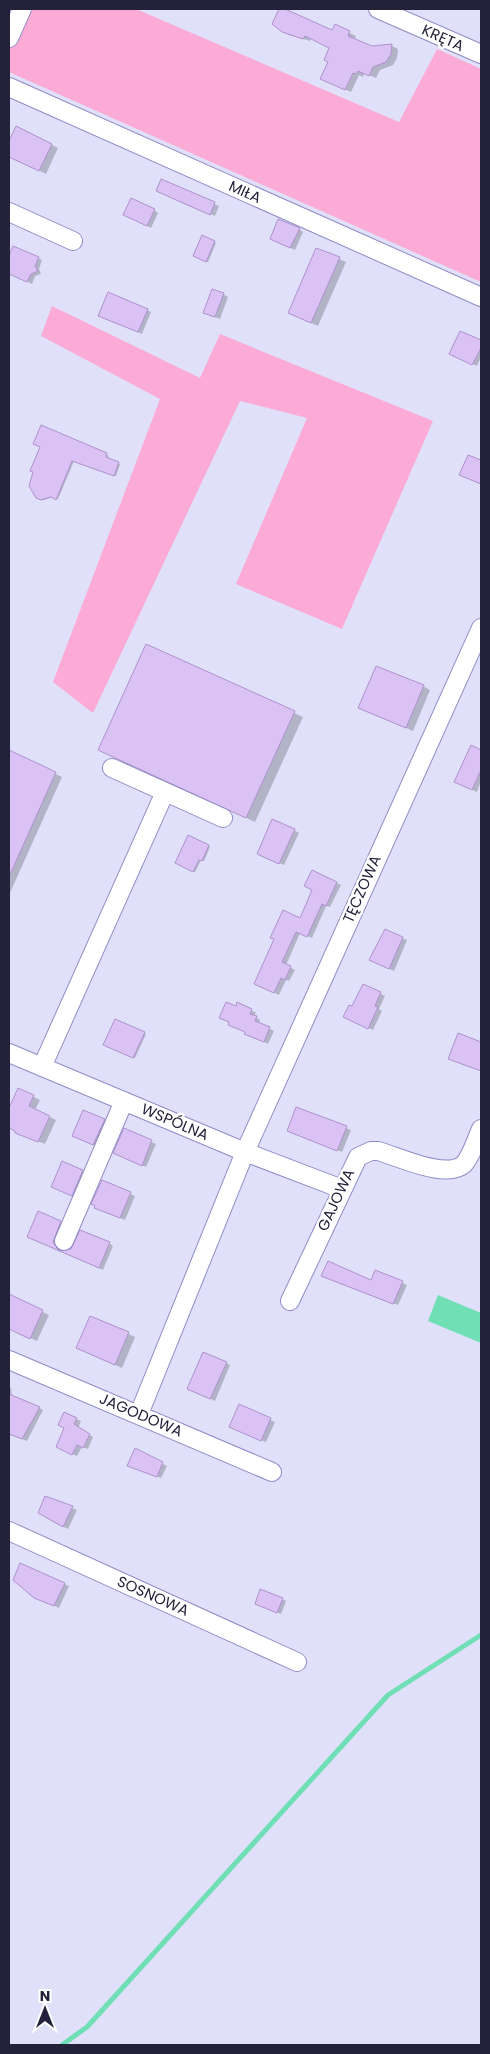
<svg xmlns="http://www.w3.org/2000/svg" width="490" height="2054" font-family="Poppins,sans-serif">
<style>
.green{fill:#fbabd6}
.water{fill:#70dfb5}
.shadow{fill:#0003}
.lines{fill:none;stroke-linecap:round;stroke-linejoin:round}
.stream{stroke:#70dfb5;stroke-width:5}
.building{fill:#dac3f4;stroke:#ad91cb}
.minor-casing{stroke:#8f8bc8;stroke-width:20}
.minor{stroke:#fff;stroke-width:18}
.labels{text-anchor:middle;stroke-width:5;stroke-linejoin:round;paint-order:stroke}
.street-label{font-size:15px;fill:#24223a;stroke:#fff}
</style>
<rect width="100%" height="100%" fill="#e0e0fa"/>
<path class="green" d="M9,9H136L399,122L437,49L481,69V282L9,72Z
M52,306L200,378L220,334L433,421L342,629L236,584L307,418L240,401L93,713L53,682L160,399L41,336Z"/>
<path class="water" d="M438,1295L481,1313V1343L428,1321Z"/>
<path class="shadow" d="M280,9L332,32L335,26L356,36L354,40L372,48L392,46L398,49L397,58L393,65L380,70L376,78L364,73L363,77L359,75L351,92L328,82L331,48L311,38L310,41L289,35L274,23Z
M17,127L58,148L46,174L9,156V144Z
M161,181L219,206L215,216L161,193Z
M154,210L158,213L151,228L129,217Z
M299,229L303,232L295,250L275,241Z
M203,237L216,243L208,262L195,256Z
M14,247L42,260L39,269L41,274L35,276L32,284L9,273V259Z
M339,259L346,262L318,326L296,316Z
M223,294L228,297L220,319L209,315Z
M147,310L151,312L142,334L104,318Z
M460,333L481,342V357L477,366L455,356Z
M41,427L109,456L107,458L120,464L116,476L74,461L58,499L53,497L44,500L39,498Z
M147,645L303,717L255,822L99,750Z
M423,686L430,690L413,731L360,708Z
M472,747L481,751V781L477,792L460,784Z
M9,752L62,777L9,895Z
M294,830L299,833L284,865L262,856Z
M189,837L210,847L204,861L201,860L195,872L177,863Z
M337,883L341,885L330,907L326,906L312,938L300,933L286,965L295,970L289,981L286,980L279,995L260,986L300,919Z
M402,938L407,940L394,971L375,962Z
M363,985L385,996L379,1009L382,1011L373,1030L349,1019Z
M236,1008L256,1012L254,1016L260,1020L259,1024L274,1031L268,1044L250,1036Z
M116,1020L146,1034L135,1058L105,1044Z
M18,1089L40,1100L35,1110L56,1120L45,1144L23,1136L9,1127V1111Z
M104,1120L108,1123L98,1147L78,1138Z
M346,1128L351,1130L342,1152L292,1133Z
M125,1130L156,1144L146,1167L119,1155Z
M82,1171L87,1173L76,1197L57,1189Z
M102,1182L135,1196L125,1220L100,1210Z
M61,1222L65,1224L57,1245L62,1252L109,1243L113,1246L103,1270L33,1239Z
M376,1271L407,1285L398,1305L327,1278L372,1282Z
M9,1295L49,1315L37,1341L9,1328Z
M91,1317L135,1337L122,1368L78,1348Z
M226,1363L230,1365L215,1401L193,1391Z
M9,1387L11,1388L15,1418L9,1415Z
M240,1406L275,1422L266,1442L235,1429Z
M39,1408L43,1410L27,1441L14,1436Z
M76,1419L81,1421L78,1428L93,1437L88,1449L82,1447L77,1456L61,1449L66,1428Z
M136,1450L167,1466L161,1478L133,1467Z
M46,1498L77,1510L68,1529L47,1518Z
M64,1584L69,1586L59,1608L40,1599Z
M282,1599L286,1601L281,1614L260,1606Z"/>
<g class="lines">
<path class="stream" d="M62,2045L87,2027L388,1695L481,1635"/>
</g>
<path class="building" d="M279,9H285L332,30L335,24L350,31L348,36L372,46L392,44L391,54L386,62L373,67L369,76L358,71L356,74L353,73L345,90L320,79L328,62L324,60L329,48L305,36L303,39L282,32L272,24Z
M16,126L52,144L39,171L9,157V141Z
M161,179L215,202L210,215L156,191Z
M131,198L155,209L147,226L123,215Z
M278,219L300,228L290,248L270,239Z
M202,235L215,241L206,262L193,256Z
M13,246L39,257L35,266L38,271L31,274L27,282L9,274V256Z
M316,248L340,257L311,323L288,313Z
M212,289L224,293L215,317L203,313Z
M108,292L148,309L138,332L98,316Z
M460,331L481,340V348L472,365L449,354Z
M41,425L107,453L106,457L119,462L114,476L72,461L56,500L51,497L41,500L36,498L29,486L33,472L30,471L40,447L33,444Z
M468,455L481,460V484L459,475Z
M146,644L295,711L246,818L98,750Z
M376,666L424,685L406,728L358,708Z
M471,745L481,750V770L472,790L454,782Z
M9,750L56,772L9,877Z
M272,819L295,829L279,864L257,854Z
M188,835L209,845L202,861L199,860L193,872L175,863Z
M312,870L337,882L326,906L322,904L307,937L296,932L282,962L291,966L285,980L281,978L274,993L254,984L274,939L270,938L283,910L300,918L312,890L304,886Z
M385,929L403,937L389,969L369,960Z
M363,984L381,992L375,1006L378,1007L368,1029L343,1017L349,1005L352,1006Z
M226,1002L236,1006L237,1002L252,1009L250,1014L257,1016L255,1021L270,1027L264,1042L244,1034L245,1032L228,1025L229,1022L219,1018Z
M115,1019L145,1032L133,1058L103,1045Z
M458,1033L481,1042V1071L448,1059Z
M18,1088L34,1095L29,1106L50,1116L38,1142L15,1133V1131L9,1128V1108Z
M296,1107L347,1126L337,1151L287,1131Z
M83,1110L105,1119L93,1145L72,1136Z
M124,1128L152,1140L142,1166L113,1153Z
M62,1161L83,1170L72,1196L51,1187Z
M102,1180L131,1192L120,1218L94,1208L95,1206L91,1204Z
M38,1211L61,1221L53,1242L59,1251L71,1249L80,1230L110,1242L99,1268L27,1237Z
M328,1261L371,1280L375,1270L403,1281L393,1304L321,1276Z
M9,1294L43,1310L30,1339L9,1329Z
M90,1316L129,1332L115,1365L76,1348Z
M203,1352L227,1362L210,1399L187,1389Z
M9,1394L40,1407L22,1439L9,1434Z
M239,1404L271,1418L261,1441L229,1427Z
M64,1412L77,1418L74,1424L90,1434L83,1448L77,1445L72,1455L56,1447L64,1428L58,1425Z
M135,1448L163,1462L157,1477L127,1466Z
M45,1496L73,1506L63,1527L38,1513Z
M20,1563L65,1583L54,1606L34,1598L13,1580Z
M260,1589L283,1598L277,1613L255,1604Z"/>
<g class="lines">
<g class="minor-casing">
<path id="minor" d="M378,9L481,54
M9,38L22,9
M9,87L481,297
M9,212L73,241
M112,768L223,818
M9,1053L245,1152L342,1189
M42,1067L165,792
M64,1241L124,1101
M290,1301L358,1157L371,1151H378C399,1157 447,1180 464,1164C472,1155 476,1140 481,1129
M9,1360L272,1472
M139,1414L245,1152L481,628
M9,1531L297,1662"/>
</g>
<use href="#minor" class="minor"/>
</g>
<g class="labels">
<g class="street-label">
<text transform="translate(443 38) rotate(24)" y="5">KRĘTA</text>
<text transform="translate(245 192) rotate(24)" y="5">MIŁA</text>
<text transform="translate(362 889) rotate(-66)" y="5">TĘCZOWA</text>
<text transform="translate(175 1122) rotate(23)" y="5">WSPÓLNA</text>
<text transform="translate(336 1200) rotate(-65)" y="5">GAJOWA</text>
<text transform="translate(141 1415) rotate(23)" y="5">JAGODOWA</text>
<text transform="translate(153 1596) rotate(24)" y="5">SOSNOWA</text>
</g>
</g>
<rect width="490" height="2054" fill="none" stroke="#24223a" stroke-width="20"/>
<g transform="translate(45 2009)" stroke="#ffffff" stroke-width="4" paint-order="stroke">
<path d="M0-4L9 19L0 12L-9 19Z" fill="#24223a"/>
<text y="-8" font-size="14" font-weight="bold" text-anchor="middle" fill="#24223a">N</text>
</g>
</svg>
